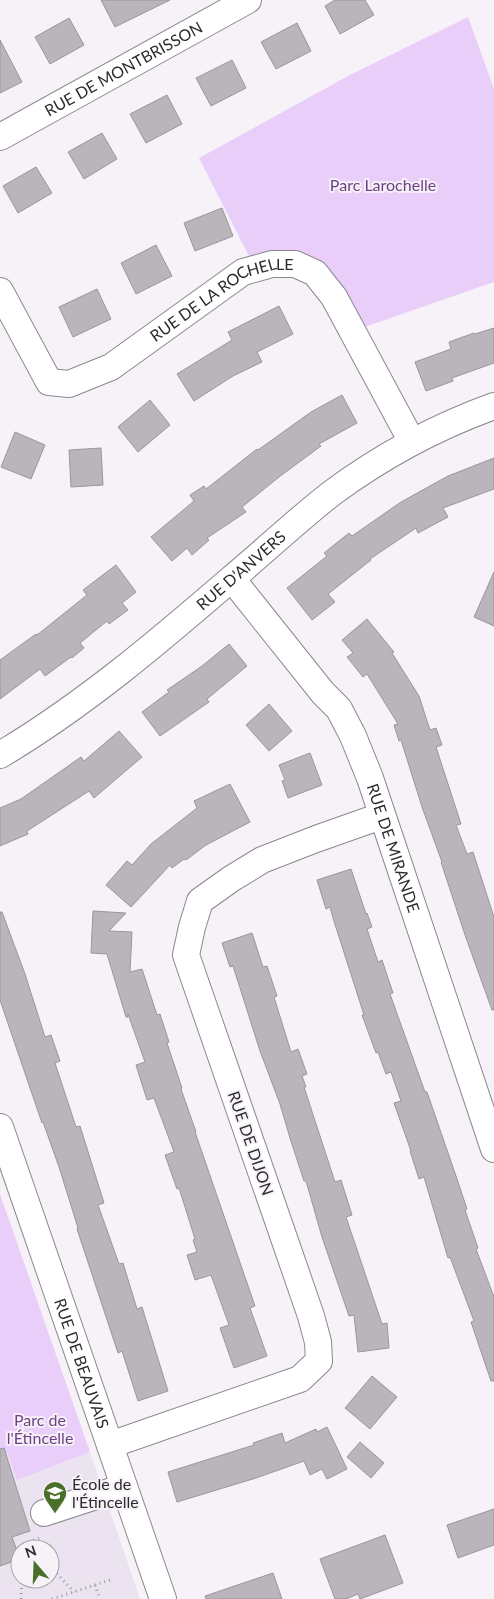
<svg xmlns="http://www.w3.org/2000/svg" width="494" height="1599" font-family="Lato,sans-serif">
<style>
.built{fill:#ebe3f0;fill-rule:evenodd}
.green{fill:#eacefa}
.building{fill:#b9b5bb;stroke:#99969c}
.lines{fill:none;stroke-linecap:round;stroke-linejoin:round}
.minor-casing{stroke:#8b888e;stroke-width:28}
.path{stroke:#a09da2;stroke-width:3;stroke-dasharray:1 4;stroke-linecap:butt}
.minor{stroke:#fff;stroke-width:26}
.labels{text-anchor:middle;stroke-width:4;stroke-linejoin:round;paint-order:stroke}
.street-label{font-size:16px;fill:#2d2b2e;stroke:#f6f2f8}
.park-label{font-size:16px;fill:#6f3f87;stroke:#f6f2f8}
.poi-label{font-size:16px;fill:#2d2b2e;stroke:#f6f2f8;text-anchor:start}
</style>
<rect width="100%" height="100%" fill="#f6f2f8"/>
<path class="built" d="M90,1452L140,1599H0V1455L7,1453L17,1480ZM20,1549H50V1579H20Z"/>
<path class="green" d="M468,17L494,89V282L353,331L315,273L255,268L199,158L350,75Z
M0,1194L90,1452L17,1480L7,1453L0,1455Z"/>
<path class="building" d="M101,0H170L115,27Z
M335,0H365L374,15L340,34L325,6Z
M69,18L84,45L50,64L35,37Z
M297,23L311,51L276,69L261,42Z
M0,40L22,82L0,93Z
M232,60L246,88L211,106L196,78Z
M167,95L182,124L146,143L130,114Z
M102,133L117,159L84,179L68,152Z
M36,167L52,193L18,213L3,186Z
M222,208L233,236L195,251L184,223Z
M156,245L172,276L136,294L121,263Z
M97,289L111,319L73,337L59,307Z
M279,306L293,334L257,352L262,362L233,376L194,401L177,374L232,340L228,332Z
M494,328V363L452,378L453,381L426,391L415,362L451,349L449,342L474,333L475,334Z
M342,395L357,423L319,444L321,446L279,477L242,507L246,512L207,538L209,540L192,555L187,548L172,561L151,537L194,501L190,495L204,486L206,489L257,449L258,450L311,412Z
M150,400L170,425L138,452L118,427Z
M15,432L45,445L31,479L1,467Z
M101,448L103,485L71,487L69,450Z
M494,458V489L443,508L448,517L418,533L416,528L370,559L371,560L328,594L335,602L312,620L287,588L327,556L324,553L349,533L352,536L401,502L448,476Z
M116,565L136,592L122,603L128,610L109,624L107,621L80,643L84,648L72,658L71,657L45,676L40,669L0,699V660L36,634L37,635L87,595L83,590Z
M494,572V626L474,617Z
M367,619L394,652L392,653L419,696L430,730L436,728L442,745L436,747L461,824L456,825L467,854L473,852L494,917V1010H492L465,935L441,862H442L422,807L401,740L399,741L394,725L398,724L367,674L363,677L347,657L353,653L342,640Z
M229,644L247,666L207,699L209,702L160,736L142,712L169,692L167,690L202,666Z
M269,704L292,731L269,751L246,725Z
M119,731L142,757L94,798L89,791L27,831L28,834L0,846V808L21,799L81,757L84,761Z
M310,753L322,785L288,798L282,781L285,780L279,765Z
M230,784L250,822L206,845L186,860L184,859L172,868L170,865L131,907L106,885L127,861L132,865L151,844L197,808L194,801Z
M351,869L366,914L367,913L372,927L367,929L378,962L382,960L393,993L390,994L425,1092H427L456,1176L467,1209L465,1210L478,1248L476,1249L494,1297V1381H491L471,1322L474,1321L450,1257L448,1258L424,1177L419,1179L410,1151H411L394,1103L401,1101L391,1072L386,1074L378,1052L376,1053L362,1015H364L333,918L330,907L326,909L317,880Z
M93,911L126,913L109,931L132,932L130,972L142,969L157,1015L160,1014L169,1042L167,1043L182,1088L181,1089L196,1132H195L255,1306L250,1308L267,1356L234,1368L220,1328L229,1325L211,1275L195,1280L187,1255L197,1252L193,1240L195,1239L179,1188L177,1189L165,1155L174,1152L154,1098L147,1100L136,1065L145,1062L128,1014V1017H126L107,954L91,953Z
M0,912H2L25,974L45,1037L51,1035L60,1061L55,1063L76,1127L80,1126L104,1203L98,1205L119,1264L123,1263L137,1309L142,1307L168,1391L138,1401L122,1351L118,1353L77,1229L78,1228L59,1167L43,1122L42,1123L0,1000Z
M252,933L263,967L267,966L277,996L274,997L291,1052L298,1049L307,1074L302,1076L306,1087H304L335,1182L341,1180L352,1215L346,1217L382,1324L387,1323L389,1348L358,1352L354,1315L349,1316L322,1237L306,1181H304L290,1138L280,1104L260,1051L233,966L230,967L222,943Z
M372,1376L397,1397L370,1429L345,1408Z
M327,1427L347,1469L327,1479L322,1469L310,1475L304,1461L256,1478L177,1502L168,1472L254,1445L253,1443L282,1433L285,1443L316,1429L317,1432Z
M360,1442L384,1463L371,1478L347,1457Z
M4,1448L30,1531L12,1537L20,1559L0,1566V1449Z
M494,1509V1545L458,1558L447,1525Z
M385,1535L403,1583L360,1599L358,1594L346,1599H335L320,1559Z
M273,1573L282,1599H206L205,1596Z"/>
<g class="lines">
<g class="minor-casing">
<g id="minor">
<path id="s1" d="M0,137L248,0"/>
<path id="s2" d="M0,291L49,382L69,384L111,367L243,272L272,264H295L315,273L334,297L412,442"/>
<path id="s3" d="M232,579L323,693L339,709L353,736L370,778L494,1149"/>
<path id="s4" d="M0,755C84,705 158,642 231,579C265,551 297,520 332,493C382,456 436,427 494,406"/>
<path id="s5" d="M0,1127L163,1599"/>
<path d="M110,1445L300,1379L319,1361L318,1342L311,1316L186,955L192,927L200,901L231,879L262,860L316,839L381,816"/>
<path d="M44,1513L124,1487"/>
</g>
</g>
<path class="path" d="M25,1546L34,1549
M25,1549V1543L40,1538L39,1536
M50,1566L74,1592
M95,1585L100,1599
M21,1599L22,1579
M52,1599L113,1579"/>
<use href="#minor" class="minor"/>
</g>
<defs>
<g id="school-pin" transform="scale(1.25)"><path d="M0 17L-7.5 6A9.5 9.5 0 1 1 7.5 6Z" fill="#496f29" stroke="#f6f2f8"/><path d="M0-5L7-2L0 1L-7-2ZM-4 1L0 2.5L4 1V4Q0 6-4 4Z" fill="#fff"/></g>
</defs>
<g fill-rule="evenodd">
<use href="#school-pin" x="55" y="1493"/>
</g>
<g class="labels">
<g class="street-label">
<text dy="6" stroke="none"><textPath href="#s1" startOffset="141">RUE DE MONTBRISSON</textPath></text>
<text dy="6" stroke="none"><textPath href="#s2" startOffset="301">RUE DE LA ROCHELLE</textPath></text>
<text dy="6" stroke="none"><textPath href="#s4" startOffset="304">RUE D'ANVERS</textPath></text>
<text dy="6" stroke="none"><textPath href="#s3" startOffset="318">RUE DE MIRANDE</textPath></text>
<text transform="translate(251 1143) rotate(71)" y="6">RUE DE DIJON</text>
<text dy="6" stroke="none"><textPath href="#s5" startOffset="250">RUE DE BEAUVAIS</textPath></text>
</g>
<g class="park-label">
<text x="383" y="191">Parc Larochelle</text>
<text x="40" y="1426">Parc de<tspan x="40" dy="18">l'Étincelle</tspan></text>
</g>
<g class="poi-label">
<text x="72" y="1490">École de<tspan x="72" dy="18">l'Étincelle</tspan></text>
</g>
</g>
<g transform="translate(35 1564) rotate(341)"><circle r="24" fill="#f6f2f8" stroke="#a6a2a7"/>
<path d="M0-4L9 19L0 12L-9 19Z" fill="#496f29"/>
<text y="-8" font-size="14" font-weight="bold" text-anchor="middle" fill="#2d2b2e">N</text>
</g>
</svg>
